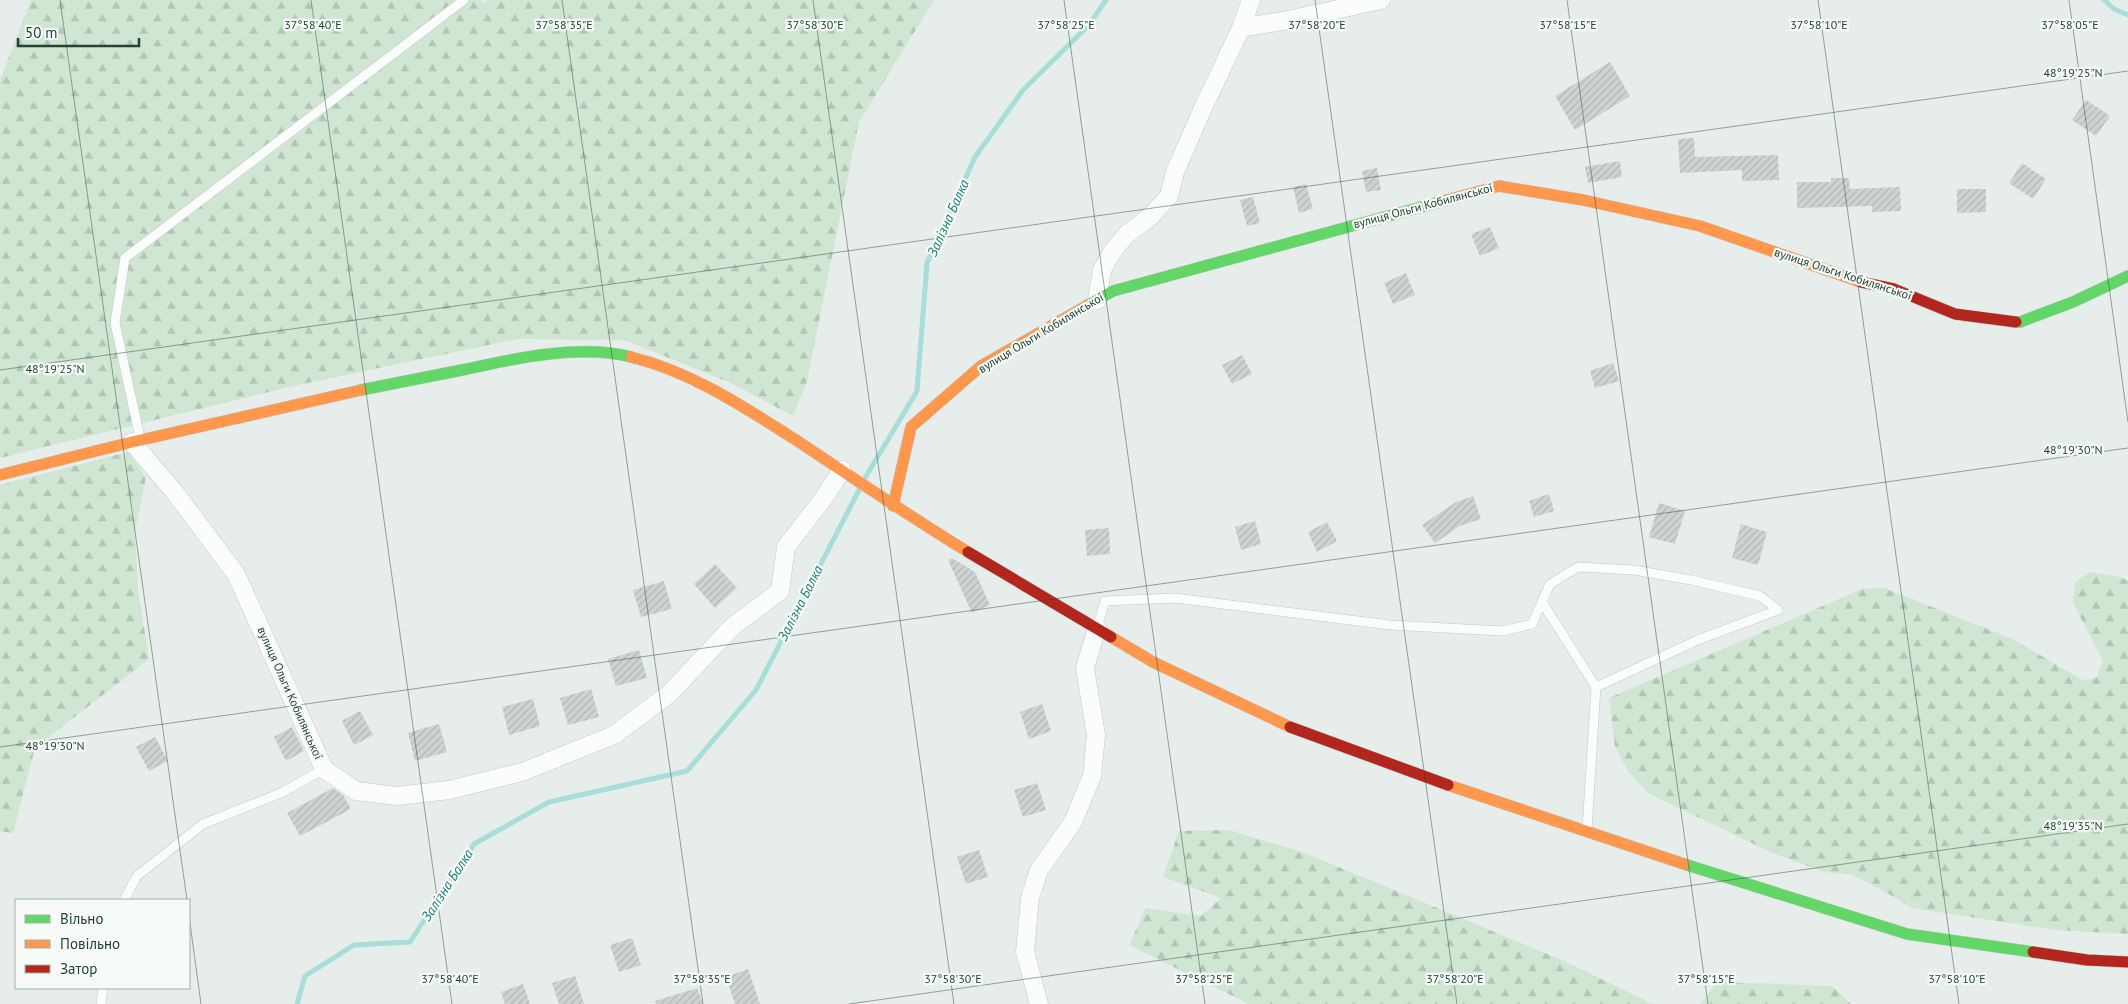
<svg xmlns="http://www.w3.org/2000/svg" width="2128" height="1004" font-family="'PT Sans',sans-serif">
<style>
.forest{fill:url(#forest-firs)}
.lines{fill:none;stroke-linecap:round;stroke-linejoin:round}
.stream{stroke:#a7ddda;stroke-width:5}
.building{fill:url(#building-hatch)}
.lane-casing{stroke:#c4cac7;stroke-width:10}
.street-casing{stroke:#c4cac7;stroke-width:19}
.fast-casing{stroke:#c3cac7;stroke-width:12}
.slow-casing{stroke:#c3cac7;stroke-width:12}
.jam-casing{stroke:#c3cac7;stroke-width:12}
.lane{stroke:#fbfcfc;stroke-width:9}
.street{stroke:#fbfcfc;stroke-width:18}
.fast{stroke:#63d668;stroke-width:11}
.slow{stroke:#ff974d;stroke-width:11}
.jam{stroke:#b3261e;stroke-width:11}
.ticks{fill:none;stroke:#234334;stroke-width:1;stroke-opacity:0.45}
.labels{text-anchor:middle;stroke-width:4.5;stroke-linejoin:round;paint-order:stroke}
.street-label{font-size:12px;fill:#234334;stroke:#f6fbf8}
.water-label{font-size:14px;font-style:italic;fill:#197d7a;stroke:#f6fbf8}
.ticks-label{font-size:12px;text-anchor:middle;fill:#234334;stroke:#f6fbf8;stroke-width:4.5;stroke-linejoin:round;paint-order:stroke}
</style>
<defs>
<pattern id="forest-firs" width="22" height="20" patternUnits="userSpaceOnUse" patternTransform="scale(1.25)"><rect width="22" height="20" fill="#d0e6d3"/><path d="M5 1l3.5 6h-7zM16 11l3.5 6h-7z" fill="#b2c6b6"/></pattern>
<pattern id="building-hatch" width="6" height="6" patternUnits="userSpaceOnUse" patternTransform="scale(1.25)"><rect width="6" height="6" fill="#ced4d1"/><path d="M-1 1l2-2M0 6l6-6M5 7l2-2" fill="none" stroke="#b1b7b4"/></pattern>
</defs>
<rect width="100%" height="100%" fill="#e7edea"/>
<path class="forest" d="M31,0H480L483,4L488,0H934L859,122L807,381L793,416L733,384L625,340L517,339L298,385L0,458V80Z
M128,452L146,477L135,532L138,590L149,659L35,748L13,833L0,831V485Z
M2090,572L2120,577L2128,581V934L2056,930L1911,908L1896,898L1853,875L1824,872L1770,852L1648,793L1629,773L1615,747L1609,698L1862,589L1884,588L2013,639L2084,681L2097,677L2103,661L2073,603L2075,582Z
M1228,830L1305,853L1562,960L1653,1004H1249L1129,945L1146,908L1201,916L1221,898L1163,877L1179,831Z
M1717,982L1832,986L1851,1004H1686H1700Z"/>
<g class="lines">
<path class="stream" d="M2104,0L2114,9L2128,15
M865,478L917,391L927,263L975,157L1023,90L1089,25L1106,0
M297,1004L305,976L354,945L410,942L474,844L549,802L687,771L756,690L859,490"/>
</g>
<path class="building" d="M1610,62L1630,96L1575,130L1555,96Z
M2086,100L2110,116L2096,136L2072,120Z
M1694,138L1695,157L1778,155L1779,180L1742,181V170L1680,173L1678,139Z
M1620,161L1622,177L1588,183L1585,167Z
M2022,163L2046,179L2033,199L2009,183Z
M1377,168L1381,190L1366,192L1362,171Z
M1831,178H1849L1850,189L1900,187L1901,211L1872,212V206L1797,208V182H1831Z
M1306,184L1313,209L1299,213L1293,187Z
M1957,189H1986V212L1957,213Z
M1253,197L1260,223L1247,226L1240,200Z
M1490,227L1499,248L1480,256L1471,234Z
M1406,273L1415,295L1393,304L1384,283Z
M1242,355L1252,374L1232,384L1222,365Z
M1613,363L1619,381L1595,388L1590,371Z
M1549,494L1554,511L1534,517L1529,501Z
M1473,496L1481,519L1460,526L1435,543L1422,525L1456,502Z
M1659,503L1685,511L1675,544L1649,537Z
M1255,521L1261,544L1241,550L1235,527Z
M1327,522L1337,541L1317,552L1308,532Z
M1741,524L1767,532L1758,565L1732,558Z
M1109,528L1110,554L1087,556L1085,530Z
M952,558L975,572L990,605L972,613L948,560Z
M715,564L737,588L715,608L694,584Z
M664,581L672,609L641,617L633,590Z
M639,650L647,678L616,686L608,659Z
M591,689L599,717L568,725L560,698Z
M533,699L540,726L509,735L502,707Z
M1042,704L1051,731L1029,739L1020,712Z
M360,711L373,735L354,745L342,721Z
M439,724L447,752L415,761L408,733Z
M292,727L304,751L286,761L274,737Z
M155,737L168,761L149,771L136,747Z
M1037,783L1046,810L1023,817L1014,790Z
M333,788L343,795L351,809L300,836L287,813Z
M979,850L988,877L966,884L957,857Z
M632,938L641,965L619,972L610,945Z
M748,969L760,1004H735L726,977Z
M575,976L584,1004H559L552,983Z
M523,984L530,1004H505L501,992Z
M697,988L703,1004H656L655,1001Z"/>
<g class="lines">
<g class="lane-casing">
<path id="lane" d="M140,438L115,323L125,258L464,0
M1542,602L1596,687
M1097,628L1105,601L1175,598L1390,625L1502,631L1532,624L1550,584L1578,567L1634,570L1691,580L1760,596L1778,610L1700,639L1596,687L1587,830
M124,900L137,876L203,824L281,793L324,769
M101,1004L103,988"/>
</g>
<g class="street-casing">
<path id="street" d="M1241,28L1288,20L1381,0
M1097,300L1102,270L1112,252L1126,235L1151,216L1169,196L1175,172L1203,108L1241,28L1251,0
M132,442L176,494L236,574L324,769L356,791L397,796L449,790L522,772L614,735L669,694L732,627L780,591L786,547L823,499L842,470
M1039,1004L1025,952L1030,898L1039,870L1073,822L1092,776L1096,735L1085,668L1097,628"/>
</g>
<g class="fast-casing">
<path id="fast" d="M1088,305L1113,291L1447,200
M2016,322H2020L2073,302L2128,276
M361,390C397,383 432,376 467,369C516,358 581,344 631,357
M1684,864L1907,934L2033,952"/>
</g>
<g class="slow-casing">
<path id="slow" d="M1447,200L1499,186L1583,200L1700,226L1861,282
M631,357C692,372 744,407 796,440C853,478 909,516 968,552
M0,475L132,442L361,390
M893,506L911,427L981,366L1088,305
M1111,637L1153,662L1290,727
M1448,785L1684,864"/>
</g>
<g class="jam-casing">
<path id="jam" d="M1861,282L1894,289L1955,314L2016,322
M968,552L1111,637
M1290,727L1448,785
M2033,952L2087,960L2128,962"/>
</g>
<use href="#lane" class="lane"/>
<use href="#street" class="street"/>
<use href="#fast" class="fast"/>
<use href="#slow" class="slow"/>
<use href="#jam" class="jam"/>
</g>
<path class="ticks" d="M60,0L187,900M311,0L452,1004M562,0L703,1004M813,0L954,1004M1064,0L1205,1004M1315,0L1457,1004M1567,0L1708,1004M1818,0L1959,1004M2069,0L2128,422M0,370L2128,71M0,747L2128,448M189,916L201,1004M849,1004L2128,824"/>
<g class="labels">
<g class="street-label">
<text transform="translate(1423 206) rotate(-15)" y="4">вулиця Ольги Кобилянської</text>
<text transform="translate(1843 274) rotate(18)" y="4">вулиця Ольги Кобилянської</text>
<text transform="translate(1041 333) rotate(-31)" y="4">вулиця Ольги Кобилянської</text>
<text transform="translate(290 693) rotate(66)" y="4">вулиця Ольги Кобилянської</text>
</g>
<g class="water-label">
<text transform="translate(948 218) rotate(-66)" y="5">Залізна Балка</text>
<text transform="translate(800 603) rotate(-63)" y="5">Залізна Балка</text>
<text transform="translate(447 885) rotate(-57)" y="5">Залізна Балка</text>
</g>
</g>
<g class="ticks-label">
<text x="313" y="29">37°58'40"E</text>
<text x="564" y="29">37°58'35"E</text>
<text x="815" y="29">37°58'30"E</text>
<text x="1066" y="29">37°58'25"E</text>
<text x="1317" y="29">37°58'20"E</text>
<text x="1568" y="29">37°58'15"E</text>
<text x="1819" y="29">37°58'10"E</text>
<text x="2070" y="29">37°58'05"E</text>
<text x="2073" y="77">48°19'25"N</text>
<text x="55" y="373">48°19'25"N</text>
<text x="2073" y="454">48°19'30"N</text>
<text x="55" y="750">48°19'30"N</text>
<text x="2073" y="830">48°19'35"N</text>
<text x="450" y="983">37°58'40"E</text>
<text x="702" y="983">37°58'35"E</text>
<text x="953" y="983">37°58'30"E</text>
<text x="1204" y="983">37°58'25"E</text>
<text x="1455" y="983">37°58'20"E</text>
<text x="1706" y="983">37°58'15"E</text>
<text x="1957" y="983">37°58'10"E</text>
</g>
<rect x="15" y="899" width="175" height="90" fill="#f6fbf8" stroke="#a2b1aa"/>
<rect x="25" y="915" width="25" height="8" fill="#63d668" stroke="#a2b1aa"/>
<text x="60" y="924" font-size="15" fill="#234334">Вільно</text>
<rect x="25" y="940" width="25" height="8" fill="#ff974d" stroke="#a2b1aa"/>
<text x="60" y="949" font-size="15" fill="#234334">Повільно</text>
<rect x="25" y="965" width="25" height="8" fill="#b3261e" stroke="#a2b1aa"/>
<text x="60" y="974" font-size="15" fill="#234334">Затор</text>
<path d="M18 38v8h121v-8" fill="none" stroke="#234334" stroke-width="2.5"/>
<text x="25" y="38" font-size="15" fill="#234334" stroke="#f6fbf8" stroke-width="4" paint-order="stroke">50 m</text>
</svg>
